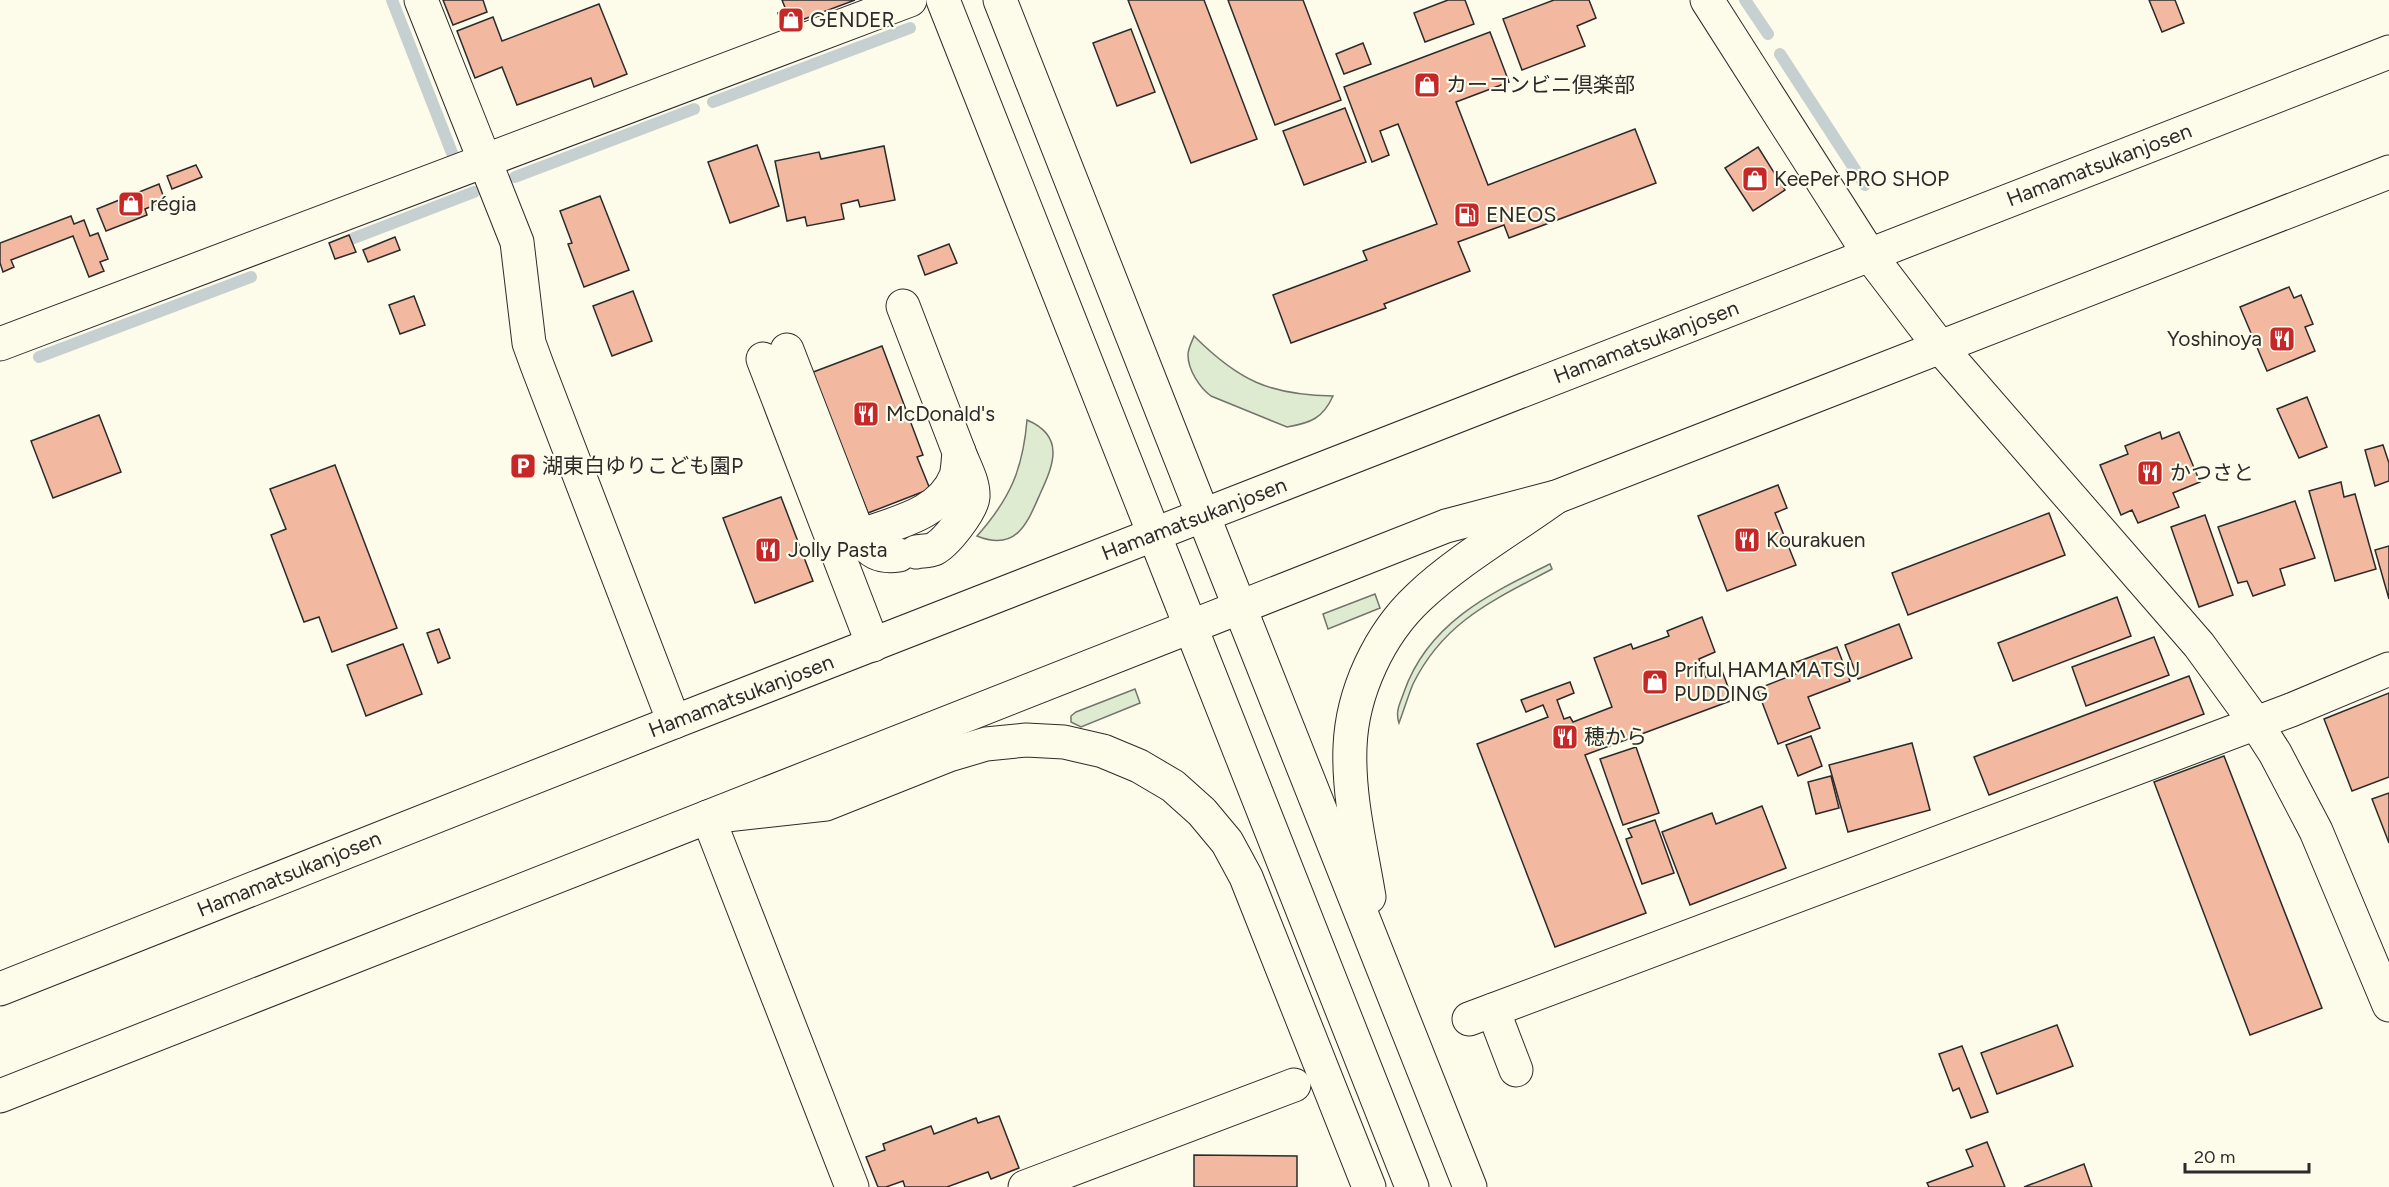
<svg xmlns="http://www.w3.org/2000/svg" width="2389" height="1187" font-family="Figtree,'Noto Sans JP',sans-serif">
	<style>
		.green { fill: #deebd1; stroke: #74746e; stroke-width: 1.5 }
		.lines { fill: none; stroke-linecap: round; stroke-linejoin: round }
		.stream { stroke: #c7d0d0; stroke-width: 12 }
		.building { fill: #f2b8a0; stroke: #2b2b2b; stroke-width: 1.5 }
		.minor-casing { stroke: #2b2b2b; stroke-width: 35 }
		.major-casing { stroke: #2b2b2b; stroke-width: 35 }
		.highway-casing { stroke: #2b2b2b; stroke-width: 35 }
		.minor { stroke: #fdfbea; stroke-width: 33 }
		.major { stroke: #fdfbea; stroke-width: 33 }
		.highway { stroke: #fdfbea; stroke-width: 33 }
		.labels { text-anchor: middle; stroke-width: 4.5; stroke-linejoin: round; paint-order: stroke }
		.poi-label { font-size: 21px; fill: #2b2b2b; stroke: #fdfbea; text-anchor: start }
		.street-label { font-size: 21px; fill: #2b2b2b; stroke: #fdfbea }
	</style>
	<rect width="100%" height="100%" fill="#fdfbea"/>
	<g class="green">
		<path d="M1194,336c45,45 76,59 139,60 -10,22 -22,27 -46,31l-76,-31c-11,-8 -23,-26 -23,-41 0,-7 4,-13 6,-19z"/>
		<path d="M1027,420c38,16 27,44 13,74 -13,30 -24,58 -63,42 33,-37 46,-67 50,-116z"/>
		<path d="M1550,564l2,5c-58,31 -108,52 -139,115 -5,12 -9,26 -14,39 -4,-12 1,-19 5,-31 24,-69 85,-98 146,-128z"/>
		<polygon points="1375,594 1380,608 1328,629 1323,614"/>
		<polygon points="1135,689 1140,703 1081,727 1071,722 1071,716 1076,712"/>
	</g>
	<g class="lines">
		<g class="stream">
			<polyline points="392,0 452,153"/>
			<polyline points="1745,0 1768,34"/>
			<polyline points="1780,54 1865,185"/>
			<polyline points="713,102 910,28"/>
			<polyline points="515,177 694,109"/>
			<polyline points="354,238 474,192"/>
			<polyline points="39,357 251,277"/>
		</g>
	</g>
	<g class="building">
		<polygon points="443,0 483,0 487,12 453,25"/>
		<polygon points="782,0 855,0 783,27 778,13 786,10"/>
		<polygon points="1128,0 1204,0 1257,139 1191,163"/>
		<polygon points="1228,0 1303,0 1341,100 1275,125"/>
		<polygon points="1448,0 1465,0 1474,24 1425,42 1414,13"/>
		<polygon points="1554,0 1589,0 1596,18 1577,26 1585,46 1522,70 1503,19"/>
		<polygon points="2149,0 2175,0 2184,23 2162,32"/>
		<polygon points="599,4 627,74 594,87 591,78 517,105 502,67 475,78 457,31 493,17 502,41"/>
		<polygon points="1131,29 1155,92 1117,106 1093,43"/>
		<polygon points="1490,32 1509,82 1456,102 1488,185 1635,129 1656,183 1509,238 1504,225 1458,242 1470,271 1384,304 1386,308 1291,343 1273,295 1367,260 1363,251 1437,224 1398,124 1380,131 1389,155 1372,162 1344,87"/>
		<polygon points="1363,43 1371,64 1344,74 1336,54"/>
		<polygon points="1345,108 1366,162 1304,185 1283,131"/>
		<polygon points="757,145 779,206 730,223 708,162"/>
		<polygon points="884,146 895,200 860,207 858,200 841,204 844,219 807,226 805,217 787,221 775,161 819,152 821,159"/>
		<polygon points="1758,147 1785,190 1753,211 1725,168"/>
		<polygon points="196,165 202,177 172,189 167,176"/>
		<polygon points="159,184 165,201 145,209 147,215 106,231 97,209"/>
		<polygon points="600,196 629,270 584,287 568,244 572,243 560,211"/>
		<polygon points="71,216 74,224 84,220 90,236 98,233 108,259 100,262 104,271 89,277 73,236 11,260 14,267 3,272 0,263 0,243"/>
		<polygon points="349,235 356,252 335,259 329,243"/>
		<polygon points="395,237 400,250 368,262 363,250"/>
		<polygon points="949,244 957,263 925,275 918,256"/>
		<polygon points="2289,287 2294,298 2301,295 2313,324 2305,327 2315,351 2267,371 2240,307"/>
		<polygon points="633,291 652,341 612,356 593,306"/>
		<polygon points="414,296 425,325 400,334 389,305"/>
		<polygon points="882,346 923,455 917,457 930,489 868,513 855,480 850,482 808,374"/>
		<polygon points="2307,397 2327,447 2299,458 2277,409"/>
		<polygon points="99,415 121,472 53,498 31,441"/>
		<polygon points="2160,432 2162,439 2179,432 2200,482 2173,493 2179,507 2138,523 2132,510 2121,515 2100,465 2128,454 2125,446"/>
		<polygon points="2383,445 2389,463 2389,481 2375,486 2365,450"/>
		<polygon points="335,465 397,628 332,652 319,617 304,622 271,535 286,529 270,489"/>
		<polygon points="2341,482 2344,497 2355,494 2376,569 2335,581 2309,491"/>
		<polygon points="1778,485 1787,508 1775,513 1796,565 1727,591 1698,516"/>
		<polygon points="781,497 813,581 755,603 723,518"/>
		<polygon points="2295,501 2315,558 2280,569 2285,585 2253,596 2247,581 2238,583 2218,527"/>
		<polygon points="2049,513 2065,555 1908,615 1892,573"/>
		<polygon points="2205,515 2233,595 2199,607 2171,527"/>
		<polygon points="2389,546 2389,599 2375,550"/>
		<polygon points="2117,597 2131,636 2013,681 1998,643"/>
		<polygon points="1702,617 1715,652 1699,659 1706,677 1722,671 1733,700 1585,755 1646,913 1555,947 1477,744 1548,717 1543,705 1526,712 1521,700 1570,682 1574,693 1557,700 1564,719 1570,717 1573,722 1612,707 1594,658 1631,644 1633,649 1669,636 1667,631"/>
		<polygon points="1899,624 1912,658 1858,679 1845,645"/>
		<polygon points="439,629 450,658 438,663 427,633"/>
		<polygon points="2154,637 2169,675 2086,706 2072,667"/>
		<polygon points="403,644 422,694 366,716 347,665"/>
		<polygon points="1837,647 1850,681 1808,697 1820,728 1778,744 1757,689 1798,673 1794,663"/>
		<polygon points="2189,676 2204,714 1989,795 1974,757"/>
		<polygon points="2389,693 2389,777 2352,791 2324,719"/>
		<polygon points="1811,736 1822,766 1798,776 1786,745"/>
		<polygon points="1912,743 1930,810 1848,832 1829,765"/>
		<polygon points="1636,747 1659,813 1623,825 1600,759"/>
		<polygon points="2224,756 2322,1008 2250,1035 2154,782"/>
		<polygon points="1831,776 1839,808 1816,814 1808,782"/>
		<polygon points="2389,793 2389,843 2372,799"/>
		<polygon points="1762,806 1786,868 1690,905 1662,832 1712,813 1716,824"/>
		<polygon points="1655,820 1674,873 1642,884 1626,839 1632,837 1628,829"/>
		<polygon points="2057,1025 2073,1066 1997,1094 1981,1053"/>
		<polygon points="1962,1046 1988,1112 1971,1118 1959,1088 1953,1091 1939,1054"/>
		<polygon points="999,1116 1019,1168 991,1179 988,1172 947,1187 905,1187 903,1181 886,1187 878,1187 866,1157 885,1150 883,1144 931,1126 934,1134 976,1118 978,1123"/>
		<polygon points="1987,1142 2005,1187 1929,1187 1927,1183 1973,1166 1966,1150"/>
		<polygon points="1194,1155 1297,1156 1297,1187 1194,1187"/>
		<polygon points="2084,1164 2092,1187 2024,1187"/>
	</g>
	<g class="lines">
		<defs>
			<g id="minor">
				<polyline points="421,0 517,242 529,343 537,365 674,722"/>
				<polyline points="943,0 1154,534"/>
				<polyline points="1000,0 1203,515"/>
				<polyline points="1707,0 1869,254 1940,347 2199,645 2255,722 2275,753 2316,831 2389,1005"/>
				<polyline points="0,344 910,0"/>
				<path d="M787,350l72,186c10,16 21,22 40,19"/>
				<polyline points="763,359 873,645"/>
				<path d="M859,536c35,-13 82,-21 97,-60 2,-7 2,-16 3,-24l-56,-146"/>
				<path d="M916,552c5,-1 13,-1 18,-3 12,-6 38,-39 39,-52 1,-15 -9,-31 -14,-45"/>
				<polyline points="708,817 852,1187"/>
				<polyline points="1493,1010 1516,1070"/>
				<polyline points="1469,1019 2291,710 2389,669"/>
				<polyline points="1025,1187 1294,1085"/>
			</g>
			<g id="major">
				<polyline points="0,989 674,722 2389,52"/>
				<polyline points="0,1096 1446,526 1556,497 2389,172"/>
			</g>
			<g id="highway">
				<polyline points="1203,515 1470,1187"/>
				<polyline points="1154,534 1412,1187"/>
				<polyline points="708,817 826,804 949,755 986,744 1026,740 1064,742 1103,751 1139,766 1173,786 1202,812 1227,842 1246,877 1369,1187"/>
				<path d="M1369,897c-8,-49 -21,-100 -19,-150 2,-54 29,-113 69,-150 38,-36 94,-69 137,-100"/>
			</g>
		</defs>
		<use href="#minor" class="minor-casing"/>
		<use href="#major" class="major-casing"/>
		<use href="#highway" class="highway-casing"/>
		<use href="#minor" class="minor"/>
		<use href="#major" class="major"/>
		<use href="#highway" class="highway"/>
	</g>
	<defs>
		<symbol id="shop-square" viewBox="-11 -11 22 22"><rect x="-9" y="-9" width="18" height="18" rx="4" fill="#c62828" stroke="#fdfbea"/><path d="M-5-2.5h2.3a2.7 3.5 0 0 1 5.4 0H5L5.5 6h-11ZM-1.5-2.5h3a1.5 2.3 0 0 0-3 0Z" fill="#fff"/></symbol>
		<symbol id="fuel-square" viewBox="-11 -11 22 22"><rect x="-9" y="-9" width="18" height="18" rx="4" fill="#c62828" stroke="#fdfbea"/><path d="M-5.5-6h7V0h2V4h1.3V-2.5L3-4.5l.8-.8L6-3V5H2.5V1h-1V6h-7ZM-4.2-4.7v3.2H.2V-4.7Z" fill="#fff"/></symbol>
		<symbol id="restaurant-square" viewBox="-11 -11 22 22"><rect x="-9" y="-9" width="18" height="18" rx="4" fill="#c62828" stroke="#fdfbea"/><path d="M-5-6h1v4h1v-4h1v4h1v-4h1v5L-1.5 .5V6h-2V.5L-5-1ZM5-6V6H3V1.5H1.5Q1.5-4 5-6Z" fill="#fff"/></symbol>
		<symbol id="parking-square" viewBox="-11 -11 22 22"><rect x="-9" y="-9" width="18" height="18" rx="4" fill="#c62828" stroke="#fdfbea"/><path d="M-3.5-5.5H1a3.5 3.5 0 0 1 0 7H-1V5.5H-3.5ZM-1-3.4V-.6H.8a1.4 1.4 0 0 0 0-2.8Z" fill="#fff"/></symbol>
	</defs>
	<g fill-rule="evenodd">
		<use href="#shop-square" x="776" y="5" width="30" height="30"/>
		<use href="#shop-square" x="1412" y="70" width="30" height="30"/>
		<use href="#shop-square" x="1740" y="164" width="30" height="30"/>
		<use href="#shop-square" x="116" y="189" width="30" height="30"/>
		<use href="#fuel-square" x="1452" y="200" width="30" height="30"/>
		<use href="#restaurant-square" x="2267" y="324" width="30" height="30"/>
		<use href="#restaurant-square" x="851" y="399" width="30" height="30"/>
		<use href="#parking-square" x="508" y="451" width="30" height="30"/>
		<use href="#restaurant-square" x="2135" y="458" width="30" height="30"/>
		<use href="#restaurant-square" x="1732" y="525" width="30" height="30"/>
		<use href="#restaurant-square" x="753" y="535" width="30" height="30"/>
		<use href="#shop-square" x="1640" y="667" width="30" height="30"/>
		<use href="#restaurant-square" x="1550" y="722" width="30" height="30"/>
	</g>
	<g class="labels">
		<g class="poi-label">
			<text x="810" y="27">GENDER</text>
			<text x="1446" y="92">カーコンビニ倶楽部</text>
			<text x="1774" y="186">KeePer PRO SHOP</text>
			<text x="150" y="211">régia</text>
			<text x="1486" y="222">ENEOS</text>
			<text x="2262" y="346" text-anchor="end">Yoshinoya</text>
			<text x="886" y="421">McDonald's</text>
			<text x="542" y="473">湖東白ゆりこども園P</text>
			<text x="2170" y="480">かつさと</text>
			<text x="1766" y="547">Kourakuen</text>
			<text x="788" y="557">Jolly Pasta</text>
			<text x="1674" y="677">Priful HAMAMATSU<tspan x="1674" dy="24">PUDDING</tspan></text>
			<text x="1584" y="744">穂から</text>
		</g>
		<g class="street-label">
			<text transform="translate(2099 165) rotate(-21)" y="7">Hamamatsukanjosen</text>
			<text transform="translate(1646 342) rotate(-21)" y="7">Hamamatsukanjosen</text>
			<text transform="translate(1194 519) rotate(-21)" y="7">Hamamatsukanjosen</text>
			<text transform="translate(741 696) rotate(-21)" y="7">Hamamatsukanjosen</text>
			<text transform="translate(289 874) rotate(-22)" y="7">Hamamatsukanjosen</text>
		</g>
	</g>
	<path d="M2185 1163v9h124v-9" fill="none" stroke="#2b2b2b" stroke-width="3"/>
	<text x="2194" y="1163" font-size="18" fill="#2b2b2b" stroke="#fdfbea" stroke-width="4.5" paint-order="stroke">20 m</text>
</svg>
